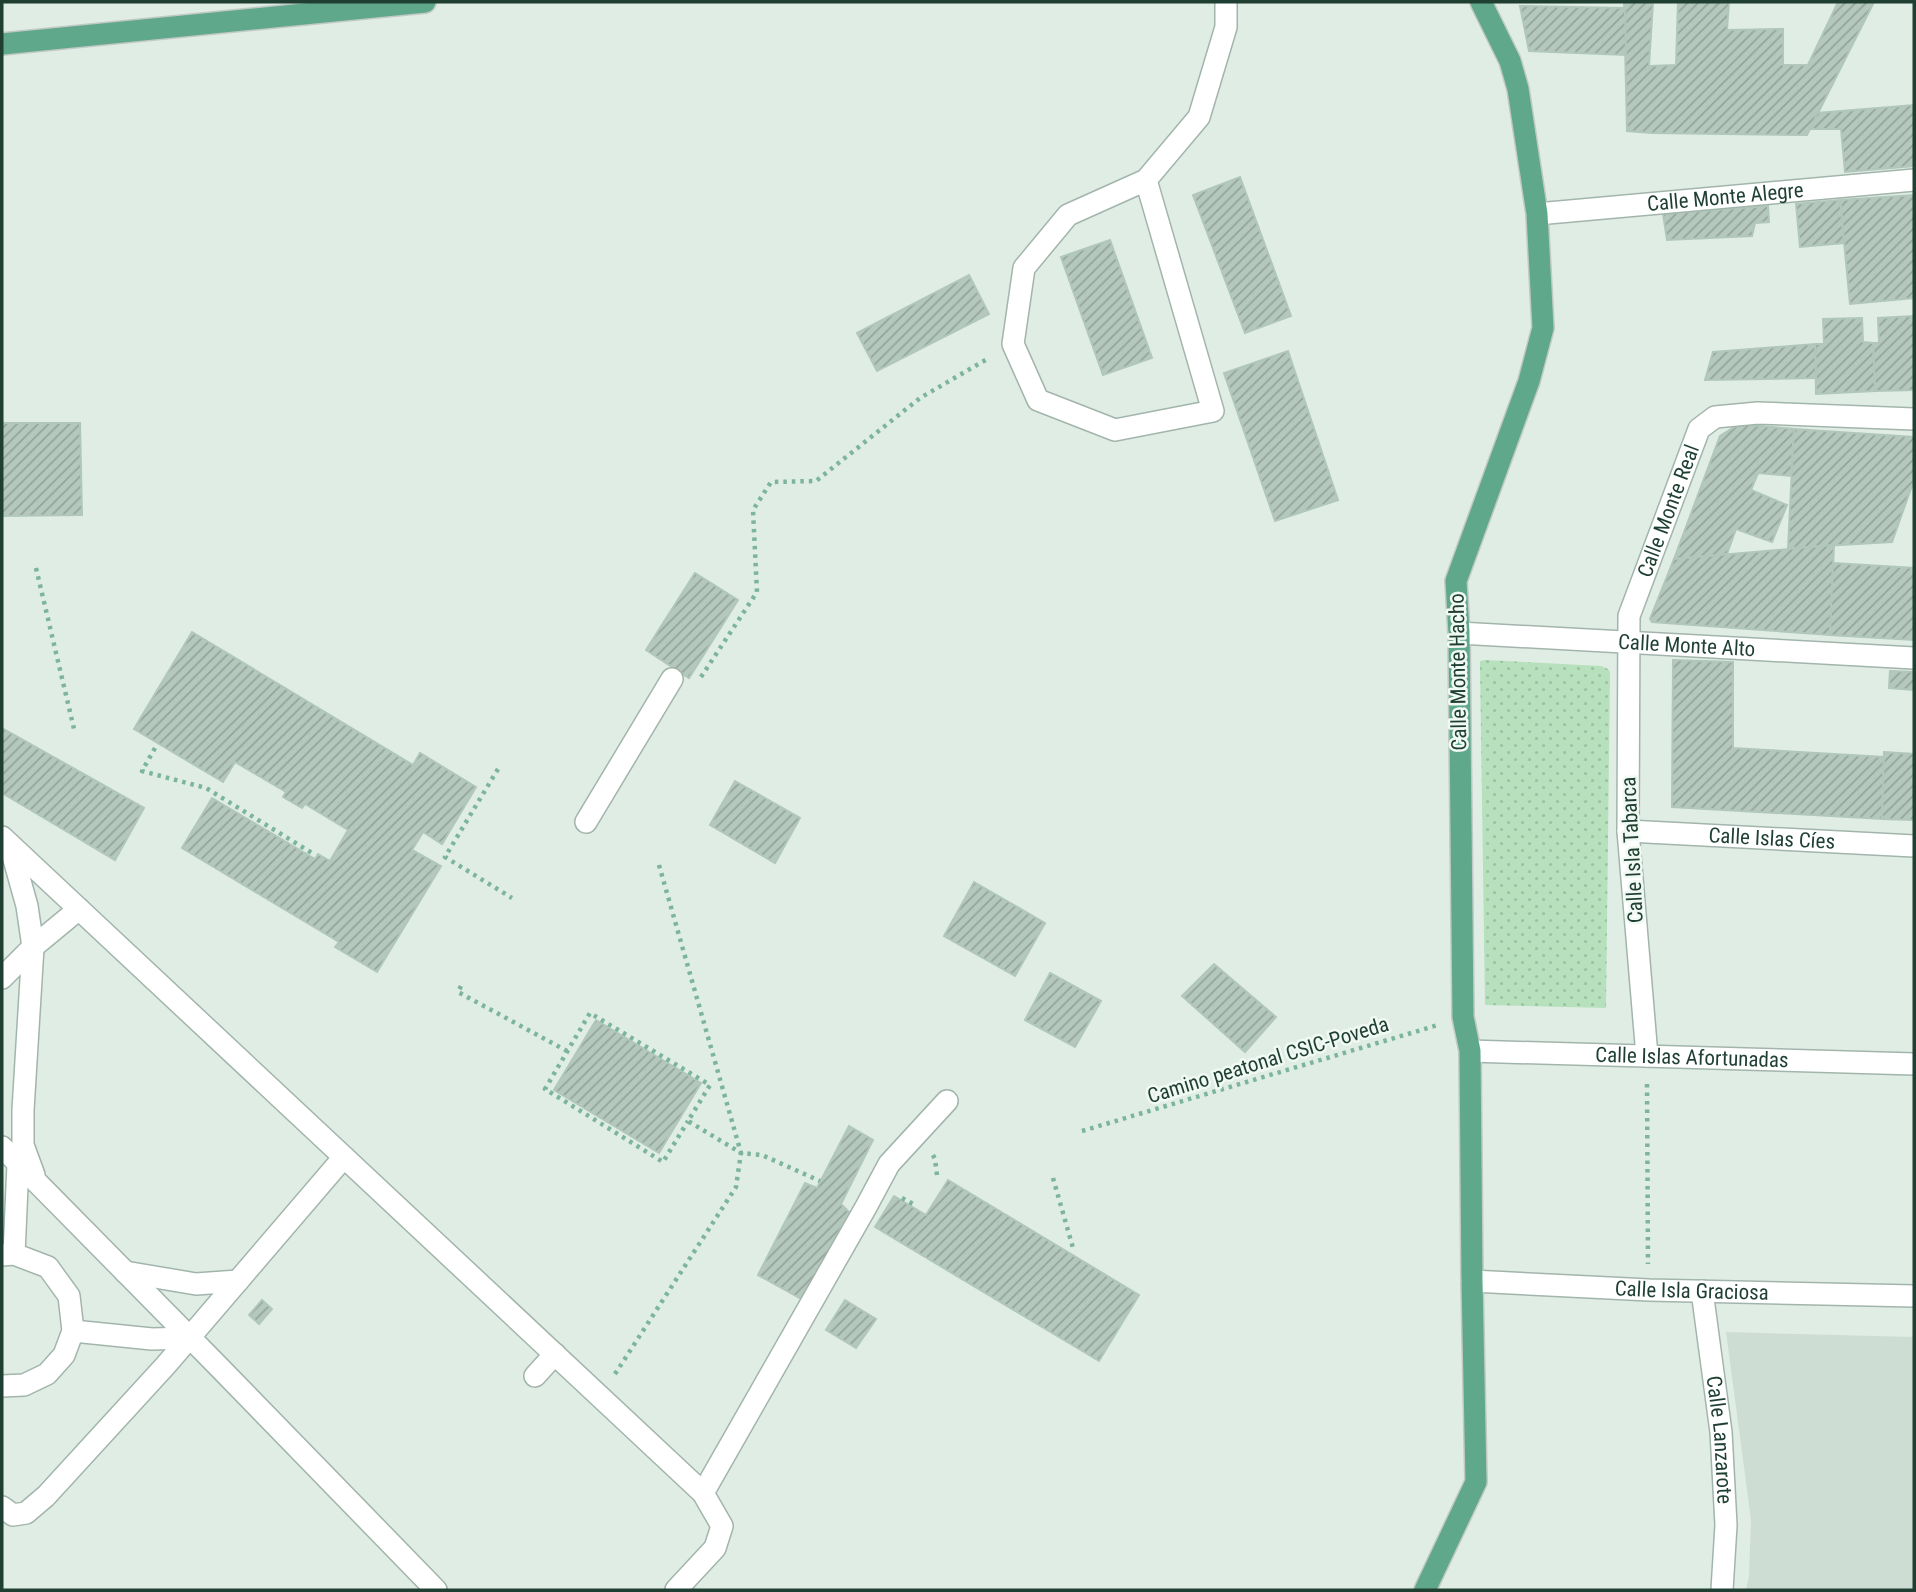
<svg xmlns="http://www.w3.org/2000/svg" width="1916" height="1592" font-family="'Roboto Condensed',sans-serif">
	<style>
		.built { fill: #ceddd4 }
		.grass { fill: url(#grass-dots) }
		.building { fill: url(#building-hatch); stroke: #b1c7bc; stroke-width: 2 }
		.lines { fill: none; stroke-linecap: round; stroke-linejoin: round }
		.minor-casing { stroke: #a2b5ac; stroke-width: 24 }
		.major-casing { stroke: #c0c9c6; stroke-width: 24 }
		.path { stroke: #7cb49c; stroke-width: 4.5; stroke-dasharray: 3.5 5; stroke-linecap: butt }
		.minor { stroke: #fff; stroke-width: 21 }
		.major { stroke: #5fa88c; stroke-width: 21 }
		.labels { text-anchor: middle; stroke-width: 5; stroke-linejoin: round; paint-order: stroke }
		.street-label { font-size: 21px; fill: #1e3f32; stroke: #f1f9f4 }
	</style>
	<defs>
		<pattern id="grass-dots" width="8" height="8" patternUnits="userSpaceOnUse" patternTransform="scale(1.75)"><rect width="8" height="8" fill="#b6e1bc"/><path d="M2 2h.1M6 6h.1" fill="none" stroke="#9cc2a2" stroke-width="1.8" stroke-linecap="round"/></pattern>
		<pattern id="building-hatch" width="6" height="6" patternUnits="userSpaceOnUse" patternTransform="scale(1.75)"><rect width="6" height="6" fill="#b5c8be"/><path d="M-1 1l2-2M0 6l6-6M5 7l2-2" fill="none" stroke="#93a49b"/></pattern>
	</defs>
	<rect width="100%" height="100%" fill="#e0ede5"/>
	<polygon class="built" points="1726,1332 1914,1337 1914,1590 1746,1590 1749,1576 1751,1520"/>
	<polygon class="grass" points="1485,660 1601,666 1608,669 1610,672 1606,1008 1485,1005 1480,664 1480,661"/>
	<g class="building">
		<polygon points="1624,2 1653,2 1649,66 1676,65 1678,2 1729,2 1727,30 1783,29 1783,65 1808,65 1838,2 1874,2 1807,135 1652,133 1627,131"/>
		<polygon points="1520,6 1625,8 1626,55 1529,51"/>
		<polygon points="1914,105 1914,166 1845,172 1841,129 1812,129 1817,113"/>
		<polygon points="1240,177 1291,316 1245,333 1193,195"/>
		<polygon points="1914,195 1914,298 1850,304 1840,200"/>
		<polygon points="1840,200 1844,243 1800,247 1796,204"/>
		<polygon points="1768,206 1769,222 1755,223 1752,236 1667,240 1663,214"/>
		<polygon points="1110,240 1152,358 1103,375 1061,257"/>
		<polygon points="969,275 989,314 877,371 857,333"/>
		<polygon points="1914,316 1914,390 1875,391 1873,343 1879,343 1878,318"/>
		<polygon points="1862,318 1863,342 1873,343 1875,391 1816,394 1815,344 1824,344 1823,319"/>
		<polygon points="1815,344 1816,378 1705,380 1713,352"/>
		<polygon points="1288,351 1338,500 1275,521 1224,373"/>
		<polygon points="2,423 80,423 82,515 2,516"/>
		<polygon points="1739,424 1794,429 1791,476 1758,473 1751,490 1787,505 1772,542 1736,529 1727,554 1674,559 1720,436"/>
		<polygon points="1794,429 1914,437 1914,480 1892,542 1788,548"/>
		<polygon points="1834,545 1830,635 1652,622 1650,619 1674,559"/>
		<polygon points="1833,563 1914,568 1914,640 1830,635"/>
		<polygon points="695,573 738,600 689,678 646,650"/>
		<polygon points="192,632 413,765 420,753 476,787 442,844 423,832 412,850 441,866 377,972 335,947 339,942 182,848 212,798 315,859 318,854 330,861 348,830 305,804 302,808 283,797 286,792 235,762 223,782 134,729"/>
		<polygon points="1673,660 1733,662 1733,748 1884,757 1882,819 1672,807"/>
		<polygon points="1890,671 1914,672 1914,690 1889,688"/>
		<polygon points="2,728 144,808 115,860 2,793"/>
		<polygon points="1884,752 1914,754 1914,820 1882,819"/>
		<polygon points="735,781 800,818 775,863 710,825"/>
		<polygon points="974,882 1045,923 1015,976 944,936"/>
		<polygon points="1214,964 1276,1017 1245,1052 1182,996"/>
		<polygon points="1050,973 1101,1001 1075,1047 1025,1020"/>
		<polygon points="596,1020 701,1083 659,1153 554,1090"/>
		<polygon points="849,1126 873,1140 841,1204 849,1212 803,1300 758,1275 805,1183 817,1188"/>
		<polygon points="948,1180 1139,1295 1099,1361 875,1227 894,1196 926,1215"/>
		<polygon points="262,1300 272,1309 259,1324 249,1315"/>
		<polygon points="845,1300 876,1319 856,1348 826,1330"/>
	</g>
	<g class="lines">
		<defs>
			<g id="minor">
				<polyline points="1146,180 1213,411 1115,430 1038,400 1013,344 1024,268 1068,215 1146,180 1199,117 1226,27 1226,2"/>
				<path id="s1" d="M1537,214l377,-34"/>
				<path id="s2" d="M1459,633l455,25"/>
				<polyline points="586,822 672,679"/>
				<path id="s3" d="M1628,831l286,15"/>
				<polyline points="2,837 703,1493 722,1526 715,1548 676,1590"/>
				<polyline points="10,845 27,906 33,947 23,1110 23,1145 34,1175"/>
				<polyline points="2,978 33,947 79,909"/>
				<path id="s4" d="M1470,1051l444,13"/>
				<path id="s5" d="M1647,1056l-19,-225 1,-215 70,-187 16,-12 43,-4 156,6"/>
				<polyline points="2,1147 220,1368 436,1590"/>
				<polyline points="14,1254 18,1164"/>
				<polyline points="2,1255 14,1254 48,1267 69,1296 73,1331 64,1355 47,1374 24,1385 2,1386"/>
				<polyline points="125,1272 196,1284 238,1281"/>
				<path id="s6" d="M1472,1281l177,9 265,6"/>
				<path id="s7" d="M1702,1291l19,141 5,93 -4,65"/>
				<polyline points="73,1331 152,1339 190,1338"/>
				<polyline points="535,1376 555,1354"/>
				<polyline points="703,1493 866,1207 889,1164 947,1101"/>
				<polyline points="2,1507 13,1515 26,1513 46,1496 166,1365 344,1157"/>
			</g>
			<g id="major">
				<polyline points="2,44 425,2"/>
				<polyline points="1425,1590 1476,1482 1472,1281 1470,1051 1463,1017 1459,633 1456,581 1529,381 1543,328 1537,214 1518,89 1510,61 1481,2"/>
			</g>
		</defs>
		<use href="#minor" class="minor-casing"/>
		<use href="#major" class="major-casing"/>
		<g class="path">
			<polyline points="36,568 74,729"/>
			<polyline points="701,677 757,592 753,510 771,482 816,481 920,398 989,358"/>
			<polyline points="155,748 142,771 206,788 312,853"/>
			<polyline points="498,769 445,857 512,898"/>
			<polyline points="659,865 741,1153 688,1121 710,1085 590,1013 545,1089 663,1162 688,1121"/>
			<polyline points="461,986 458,992 567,1051"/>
			<polyline points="1647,1084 1648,1264"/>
			<polyline points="1082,1131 1438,1025"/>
			<polyline points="933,1155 935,1159 937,1175"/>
			<polyline points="1053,1178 1073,1248"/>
			<polyline points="902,1198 913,1204"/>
			<polyline points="615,1374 736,1187 741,1153 762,1155 820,1181"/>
		</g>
		<use href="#minor" class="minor"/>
		<use href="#major" class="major"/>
	</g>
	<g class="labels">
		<g class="street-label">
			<text dy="7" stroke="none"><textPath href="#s1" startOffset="189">Calle Monte Alegre</textPath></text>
			<text dy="7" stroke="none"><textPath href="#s5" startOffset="553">Calle Monte Real</textPath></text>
			<text dy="7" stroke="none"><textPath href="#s2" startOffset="228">Calle Monte Alto</textPath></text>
			<text transform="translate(1458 672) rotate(-91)" y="7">Calle Monte Hacho</text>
			<text dy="7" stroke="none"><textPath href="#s3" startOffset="144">Calle Islas Cíes</textPath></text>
			<text transform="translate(1632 850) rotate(-93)" y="7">Calle Isla Tabarca</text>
			<text dy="7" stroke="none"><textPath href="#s4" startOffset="222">Calle Islas Afortunadas</textPath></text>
			<text transform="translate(1268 1060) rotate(-17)" y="7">Camino peatonal CSIC-Poveda</text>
			<text dy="7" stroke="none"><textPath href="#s6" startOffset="220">Calle Isla Graciosa</textPath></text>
			<text dy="7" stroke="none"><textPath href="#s7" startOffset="150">Calle Lanzarote</textPath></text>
		</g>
	</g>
	<rect width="1916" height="1592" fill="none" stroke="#1e3f32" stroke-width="7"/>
</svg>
